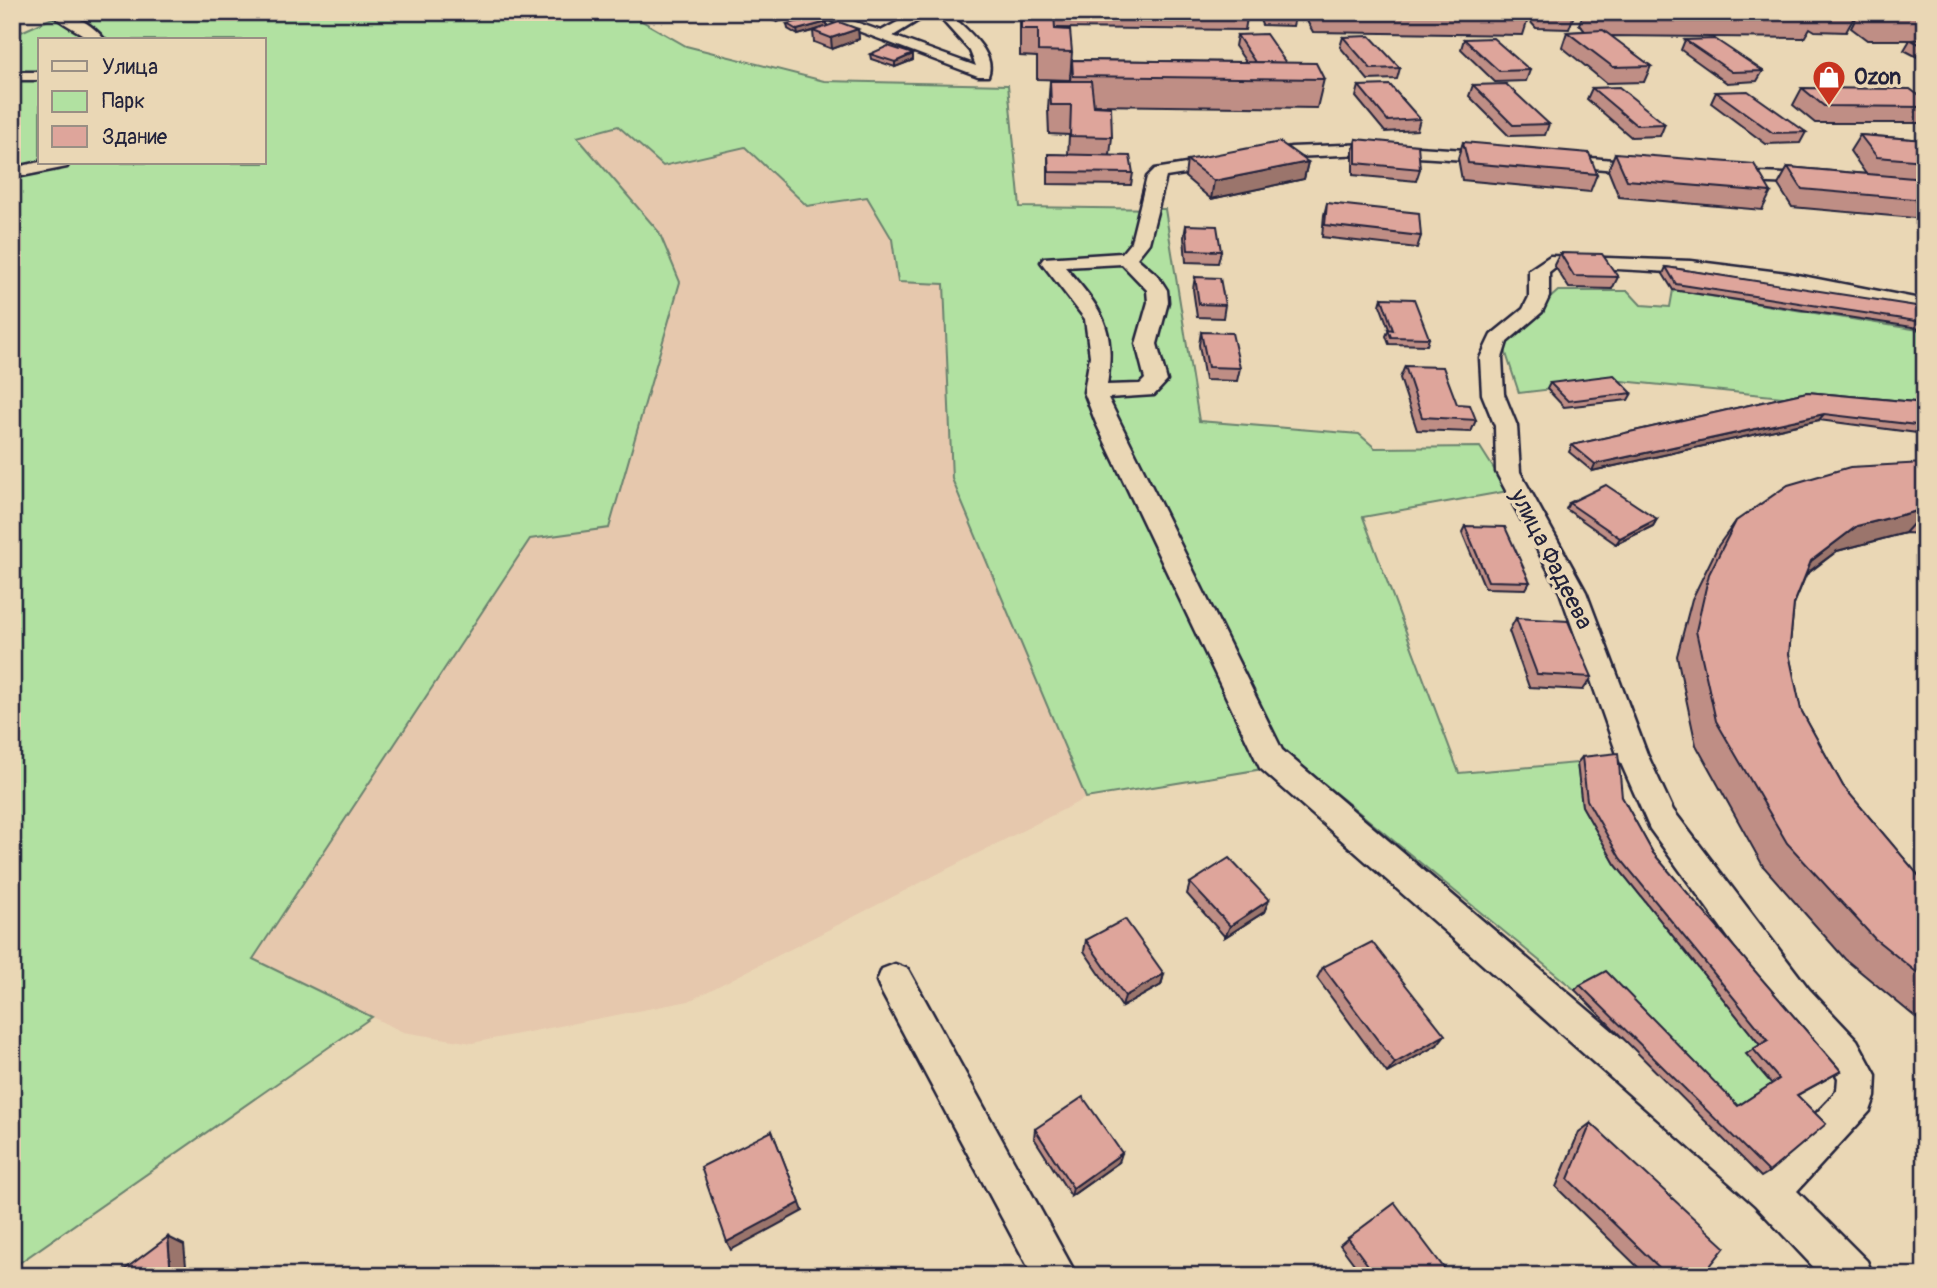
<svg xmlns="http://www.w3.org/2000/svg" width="1937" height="1288" font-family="Pangolin,sans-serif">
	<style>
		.built { fill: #e6c8ad }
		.green { fill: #b1e1a1; stroke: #6a826e; stroke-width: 2; fill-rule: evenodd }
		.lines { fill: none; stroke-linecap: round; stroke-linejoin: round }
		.street-casing { stroke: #22223b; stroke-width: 5 }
		.street { fill: #ead7b5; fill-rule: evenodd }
		.wall { fill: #bf8e85; stroke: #22223b; stroke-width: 2 }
		.shaded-wall { fill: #9b746c; stroke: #22223b; stroke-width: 2 }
		.building { fill: #dea59b; stroke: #22223b; stroke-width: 2 }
		.labels { text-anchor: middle; stroke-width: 7; stroke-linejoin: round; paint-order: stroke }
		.far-poi-label { font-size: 21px; font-weight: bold; fill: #22223b; stroke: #ead7b5; text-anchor: start }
		.street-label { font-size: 24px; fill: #22223b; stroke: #ead7b5 }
	</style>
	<rect width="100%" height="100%" fill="#ead7b5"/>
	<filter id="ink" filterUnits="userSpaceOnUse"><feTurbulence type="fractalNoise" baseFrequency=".0143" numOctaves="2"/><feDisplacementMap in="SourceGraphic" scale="14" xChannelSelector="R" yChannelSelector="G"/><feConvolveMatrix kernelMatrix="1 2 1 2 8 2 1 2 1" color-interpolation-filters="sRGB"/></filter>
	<g filter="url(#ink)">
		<polygon class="built" points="618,126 663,166 745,147 807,206 867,197 892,239 898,282 944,284 952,479 1086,798 689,1001 472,1043 403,1032 253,960 530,539 659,232 576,137"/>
		<g class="green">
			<path d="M66,12h560l60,34 138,35 184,4 12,122 145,2 34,212 160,13 16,14 105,-1 28,44 -145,26 96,256 118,-10 5,43 33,58 146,182 11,38 -41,26 -130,-134 -26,14 -276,-227 -213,35 -134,-319 -8,-195 -46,-2 -6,-43 -25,-42 -60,9 -62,-59 -82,19 -45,-40 -41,11 82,95 21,50 -71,246 -79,11 -277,420 119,58 -360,251v-1232zM40,40h224v123h-224z"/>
			<polygon points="1673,290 1925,331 1925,411 1621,381 1519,393 1502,341 1558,291 1628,291 1641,305 1670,307"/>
		</g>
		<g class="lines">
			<defs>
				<g id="street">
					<path d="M50,12c22,0 41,11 55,28h-15c-13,-11 -31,-17 -40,-28z"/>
					<path d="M808,12h19l54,19 35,-19h16l-39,24 83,30 -6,-15 -35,-39h13c15,15 50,41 40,64h-10z"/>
					<rect x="12" y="72" width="28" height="8"/>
					<path d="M1369,144l129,8 8,5 -8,5 -129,-8 -78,3 -125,20 -17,66 -12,15 21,18 9,14 1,12 -11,42 10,37 -13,14 -46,3 174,352 486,413 60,-62 9,-11 1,-12 -7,-12 -48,-53 -133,-184 -33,-75 -57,-162 -64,-120 -1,-46 -13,-32 -2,-36 11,-23 32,-26 6,-12v-27l21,-14 141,5 96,12 138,27v12c-123,-28 -245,-45 -371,-44l-5,4v25l-7,15 -35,30 -5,16 2,36 13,32 3,46 66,120 61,162 26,56 136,179 48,51 19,35 -1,22 -5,14 -73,80 70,70 6,15h-51l-67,-71 -495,-437 -164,-345 -12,-31 6,-36 -5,-37 -44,-57 3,-4 78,-5 9,-11 16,-65 8,-8 136,-22zM1122,264l25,26 1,12 -12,42 9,35 -5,5 -33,1c9,-59 -5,-75 -42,-118z"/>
					<polygon points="1556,155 1648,163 1656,168 1648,173 1550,164 1550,156"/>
					<polygon points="40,162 69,163 67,167 12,178 12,168"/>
					<polygon points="1726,172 1819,175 1828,180 1819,185 1720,181 1717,177"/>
					<polygon points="895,964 908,969 1077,1276 1033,1276 882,993 877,981 882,969"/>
				</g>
			</defs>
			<use href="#street" class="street-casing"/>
			<use href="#street" class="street"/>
		</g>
		<g class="wall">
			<polygon points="760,12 797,12 798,15 777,22 761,16"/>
			<polygon points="1020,12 1248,12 1245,30 1055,28 1072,52 1070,80 1037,79 1037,57 1020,56"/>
			<polygon points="1257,12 1296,12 1293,26 1262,25"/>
			<polygon points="1309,12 1575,12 1569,29 1536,28 1528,19 1523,35 1313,32 1307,21"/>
			<polygon points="1584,12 1857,12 1846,32 1815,31 1810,28 1804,38 1610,36 1651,66 1644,82 1606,83 1562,47 1567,32 1585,31 1579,24"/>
			<polygon points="1859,12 1925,12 1925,61 1904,50 1910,40 1867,40 1851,28"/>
			<polygon points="827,22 827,26 858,29 859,39 832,49 814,42 813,31 819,29 798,35 788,29 787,24"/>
			<polygon points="1237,35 1286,63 1324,79 1317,108 1094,105 1112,137 1110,155 1133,173 1131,185 1048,184 1048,154 1068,155 1069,135 1049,134 1048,109 1050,81 1070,81 1072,60 1246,62 1235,46"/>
			<polygon points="1343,37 1400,68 1397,79 1368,80 1340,47"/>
			<polygon points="1464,39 1530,70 1526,81 1495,82 1461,49"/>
			<polygon points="1685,40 1763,71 1757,81 1727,83 1681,50"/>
			<polygon points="870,54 913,54 913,60 895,67 871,59"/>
			<polygon points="1473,85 1549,124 1545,135 1509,136 1469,96"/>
			<polygon points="1359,86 1420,119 1417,130 1385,132 1356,97"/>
			<polygon points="1592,88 1665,124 1660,136 1631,137 1587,99"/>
			<polygon points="1802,88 1925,100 1925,123 1815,123 1793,105"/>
			<polygon points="1716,92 1806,132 1800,143 1766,144 1711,103"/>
			<polygon points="1860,135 1925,140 1925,179 1924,179 1925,181 1925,219 1792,207 1778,185 1788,167 1866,174 1850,151"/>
			<polygon points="1356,139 1420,169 1416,181 1353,175 1353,150"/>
			<polygon points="1463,142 1597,174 1590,192 1462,180 1458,158"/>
			<polygon points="1615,153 1771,192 1762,210 1619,197 1608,170"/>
			<polygon points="1187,160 1308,162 1304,179 1211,199 1185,177"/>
			<polygon points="1327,203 1421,236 1417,248 1322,237 1324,215"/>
			<polygon points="1186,225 1221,251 1218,263 1186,262 1184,237"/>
			<polygon points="1560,253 1618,277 1612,289 1569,288 1554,265"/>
			<polygon points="1666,267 1925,309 1925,331 1912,327 1673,290 1663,274"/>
			<polygon points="1195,277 1225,305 1223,318 1197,317 1193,289"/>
			<polygon points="1382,298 1429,338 1427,345 1389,344 1386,336 1389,329 1380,305"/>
			<polygon points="1201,332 1240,368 1237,381 1205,380 1199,345"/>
			<polygon points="1405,366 1457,404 1476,420 1471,432 1417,430 1400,378"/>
			<polygon points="1550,383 1632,393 1628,400 1564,407 1547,389"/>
			<polygon points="1807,392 1925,403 1925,434 1819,420 1592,471 1569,452 1572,445"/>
			<polygon points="1925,463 1925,534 1905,533 1837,551 1806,575 1794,604 1789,654 1801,710 1843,786 1925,883 1925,1025 1845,959 1763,866 1696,745 1677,656 1692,599 1718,546 1736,521"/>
			<polygon points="1569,503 1657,519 1653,526 1616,544 1566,509"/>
			<polygon points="1465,526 1530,582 1526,589 1485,588 1462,532"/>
			<polygon points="1516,618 1592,677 1583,690 1529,687 1509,631"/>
			<polygon points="1582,757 1622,797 1653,853 1841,1071 1798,1095 1769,1172 1761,1177 1575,990 1580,985 1738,1106 1772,1084 1746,1054 1760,1045 1615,864 1582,806 1577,763"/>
			<polygon points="1190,883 1269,900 1264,912 1225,937 1187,894"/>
			<polygon points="1086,940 1164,974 1161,985 1122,1007 1084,951"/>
			<polygon points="1323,967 1437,1045 1387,1073 1317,978"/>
			<polygon points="1591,1123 1702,1276 1647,1276 1556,1187 1579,1132"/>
			<polygon points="1035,1129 1119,1162 1071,1196 1034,1138"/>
			<polygon points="1348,1238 1450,1276 1363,1276 1340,1245"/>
		</g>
		<g class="shaded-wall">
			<polygon points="790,12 797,12 798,15 777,22 776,17"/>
			<polygon points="827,22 827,27 798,35 797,30"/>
			<polygon points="858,29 859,39 832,49 831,38"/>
			<polygon points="913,54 913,60 895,67 895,62"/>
			<polygon points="1308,162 1304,179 1211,199 1214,181"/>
			<polygon points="1824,414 1819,420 1592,471 1595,464"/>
			<polygon points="1925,509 1925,511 1905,533 1837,551 1791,585 1811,561 1857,526"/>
			<polygon points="1657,519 1653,526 1616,544 1620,538"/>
			<polygon points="1269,900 1264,912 1225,937 1230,926"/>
			<polygon points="1164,974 1161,985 1122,1007 1125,996"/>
			<polygon points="1445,1035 1437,1045 1387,1073 1395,1063"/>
			<polygon points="772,1131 803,1211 731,1250 727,1242"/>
			<polygon points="1122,1153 1119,1162 1071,1196 1073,1188"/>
			<polygon points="168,1237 184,1245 187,1276 171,1276"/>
		</g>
		<g class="building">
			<polygon points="764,12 790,12 776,17"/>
			<polygon points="1021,12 1054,12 1055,29 1070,30 1072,52 1038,51 1038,29 1021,29"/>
			<polygon points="1882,12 1925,12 1925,13 1883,13"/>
			<polygon points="817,17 827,22 797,30 787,24"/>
			<polygon points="839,22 858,29 831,38 813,31"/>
			<polygon points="1603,30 1651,66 1613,67 1567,32"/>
			<polygon points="1266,34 1286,63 1255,62 1237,35"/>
			<polygon points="1370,36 1400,68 1371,69 1343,37"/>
			<polygon points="1493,38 1530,70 1499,71 1464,39"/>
			<polygon points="1715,39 1763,71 1732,72 1685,40"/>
			<polygon points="1925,39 1925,47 1911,40"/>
			<polygon points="888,46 913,54 895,62 870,54"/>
			<polygon points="1072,60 1316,63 1324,79 1073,76"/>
			<polygon points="1050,81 1091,81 1094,106 1111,107 1112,137 1070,136 1071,105 1051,105"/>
			<polygon points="1506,84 1549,124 1513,125 1473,85"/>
			<polygon points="1390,85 1420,119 1388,121 1359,86"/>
			<polygon points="1619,87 1665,124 1636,125 1592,88"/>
			<polygon points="1802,88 1910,89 1925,100 1925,107 1824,106"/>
			<polygon points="1748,91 1806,132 1773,133 1716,92"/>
			<polygon points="1860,135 1925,140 1925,161 1877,157"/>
			<polygon points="1356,139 1418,145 1420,169 1356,163"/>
			<polygon points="1280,142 1308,162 1214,181 1187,160"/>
			<polygon points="1463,142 1589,153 1597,174 1468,163"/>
			<polygon points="1615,153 1754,164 1771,192 1627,180"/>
			<polygon points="1048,154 1130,156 1133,173 1049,172"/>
			<polygon points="1788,167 1924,179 1925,181 1925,200 1802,189"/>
			<polygon points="1327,203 1419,213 1421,236 1325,225"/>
			<polygon points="1186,225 1217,226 1221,251 1188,250"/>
			<polygon points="1560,253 1602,254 1618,277 1574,276"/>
			<polygon points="1666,267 1916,306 1925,309 1925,323 1916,321 1676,284"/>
			<polygon points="1195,277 1220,278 1225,305 1199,304"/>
			<polygon points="1382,298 1414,299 1429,338 1391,337 1388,329 1393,330"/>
			<polygon points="1201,332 1232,333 1240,368 1208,367"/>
			<polygon points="1405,366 1443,367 1457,404 1470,405 1476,420 1422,417"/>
			<polygon points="1614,375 1632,393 1568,401 1550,383"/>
			<polygon points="1807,392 1925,403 1925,426 1824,414 1595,464 1572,445"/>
			<polygon points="1924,463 1925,509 1857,526 1811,561 1794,604 1789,654 1801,710 1843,786 1925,883 1925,979 1874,938 1787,843 1716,721 1696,631 1709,574 1736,521 1788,485 1850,467"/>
			<polygon points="1606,485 1657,519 1620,538 1569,503"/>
			<polygon points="1465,526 1505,527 1530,582 1488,581"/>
			<polygon points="1516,618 1568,621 1592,677 1537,674"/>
			<polygon points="1618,753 1622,797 1653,853 1841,1071 1797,1095 1826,1124 1769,1172 1580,985 1606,971 1738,1106 1779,1079 1753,1049 1768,1040 1620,858 1587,800 1582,757"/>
			<polygon points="1229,858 1269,900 1230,926 1190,883"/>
			<polygon points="1125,919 1164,974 1125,996 1086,940"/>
			<polygon points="1372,942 1445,1035 1395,1063 1323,967"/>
			<polygon points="1083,1097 1122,1153 1073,1188 1035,1129"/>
			<polygon points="1591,1123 1725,1247 1702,1276 1668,1276 1568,1179"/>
			<polygon points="772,1131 800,1203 727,1242 701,1167"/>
			<polygon points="1395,1203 1450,1276 1376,1276 1348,1238"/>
			<polygon points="168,1237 171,1276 116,1276"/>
		</g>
	</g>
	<defs>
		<symbol id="shop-pin" viewBox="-11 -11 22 30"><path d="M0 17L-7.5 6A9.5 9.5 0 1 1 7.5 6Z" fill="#c8321e" stroke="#ead7b5"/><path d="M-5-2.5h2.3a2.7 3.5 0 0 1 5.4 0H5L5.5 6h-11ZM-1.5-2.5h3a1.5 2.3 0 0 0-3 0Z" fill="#fff"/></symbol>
	</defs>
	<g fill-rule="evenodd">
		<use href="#shop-pin" x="1810" y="58" width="38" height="52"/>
	</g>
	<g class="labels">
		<g class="far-poi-label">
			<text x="1854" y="84">Ozon</text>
		</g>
		<g class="street-label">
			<text transform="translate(1552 559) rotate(63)" y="8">улица Фадеева</text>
		</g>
	</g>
	<rect width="1937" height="1288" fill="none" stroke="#ead7b5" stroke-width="42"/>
	<rect x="21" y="21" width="1895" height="1246" fill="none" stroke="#22223b" stroke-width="2.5" filter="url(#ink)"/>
	<rect x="38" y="38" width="228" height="126" fill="#ead7b5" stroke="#9a8f84" stroke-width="2"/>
	<rect x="52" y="61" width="35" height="10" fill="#ead7b5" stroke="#9a8f84" stroke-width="2"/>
	<text x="102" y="74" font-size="21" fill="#22223b">Улица</text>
	<rect x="52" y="91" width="35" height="21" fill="#b1e1a1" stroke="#9a8f84" stroke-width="2"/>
	<text x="102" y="108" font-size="21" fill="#22223b">Парк</text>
	<rect x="52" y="126" width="35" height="21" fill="#dea59b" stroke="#9a8f84" stroke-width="2"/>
	<text x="102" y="144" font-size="21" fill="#22223b">Здание</text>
</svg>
